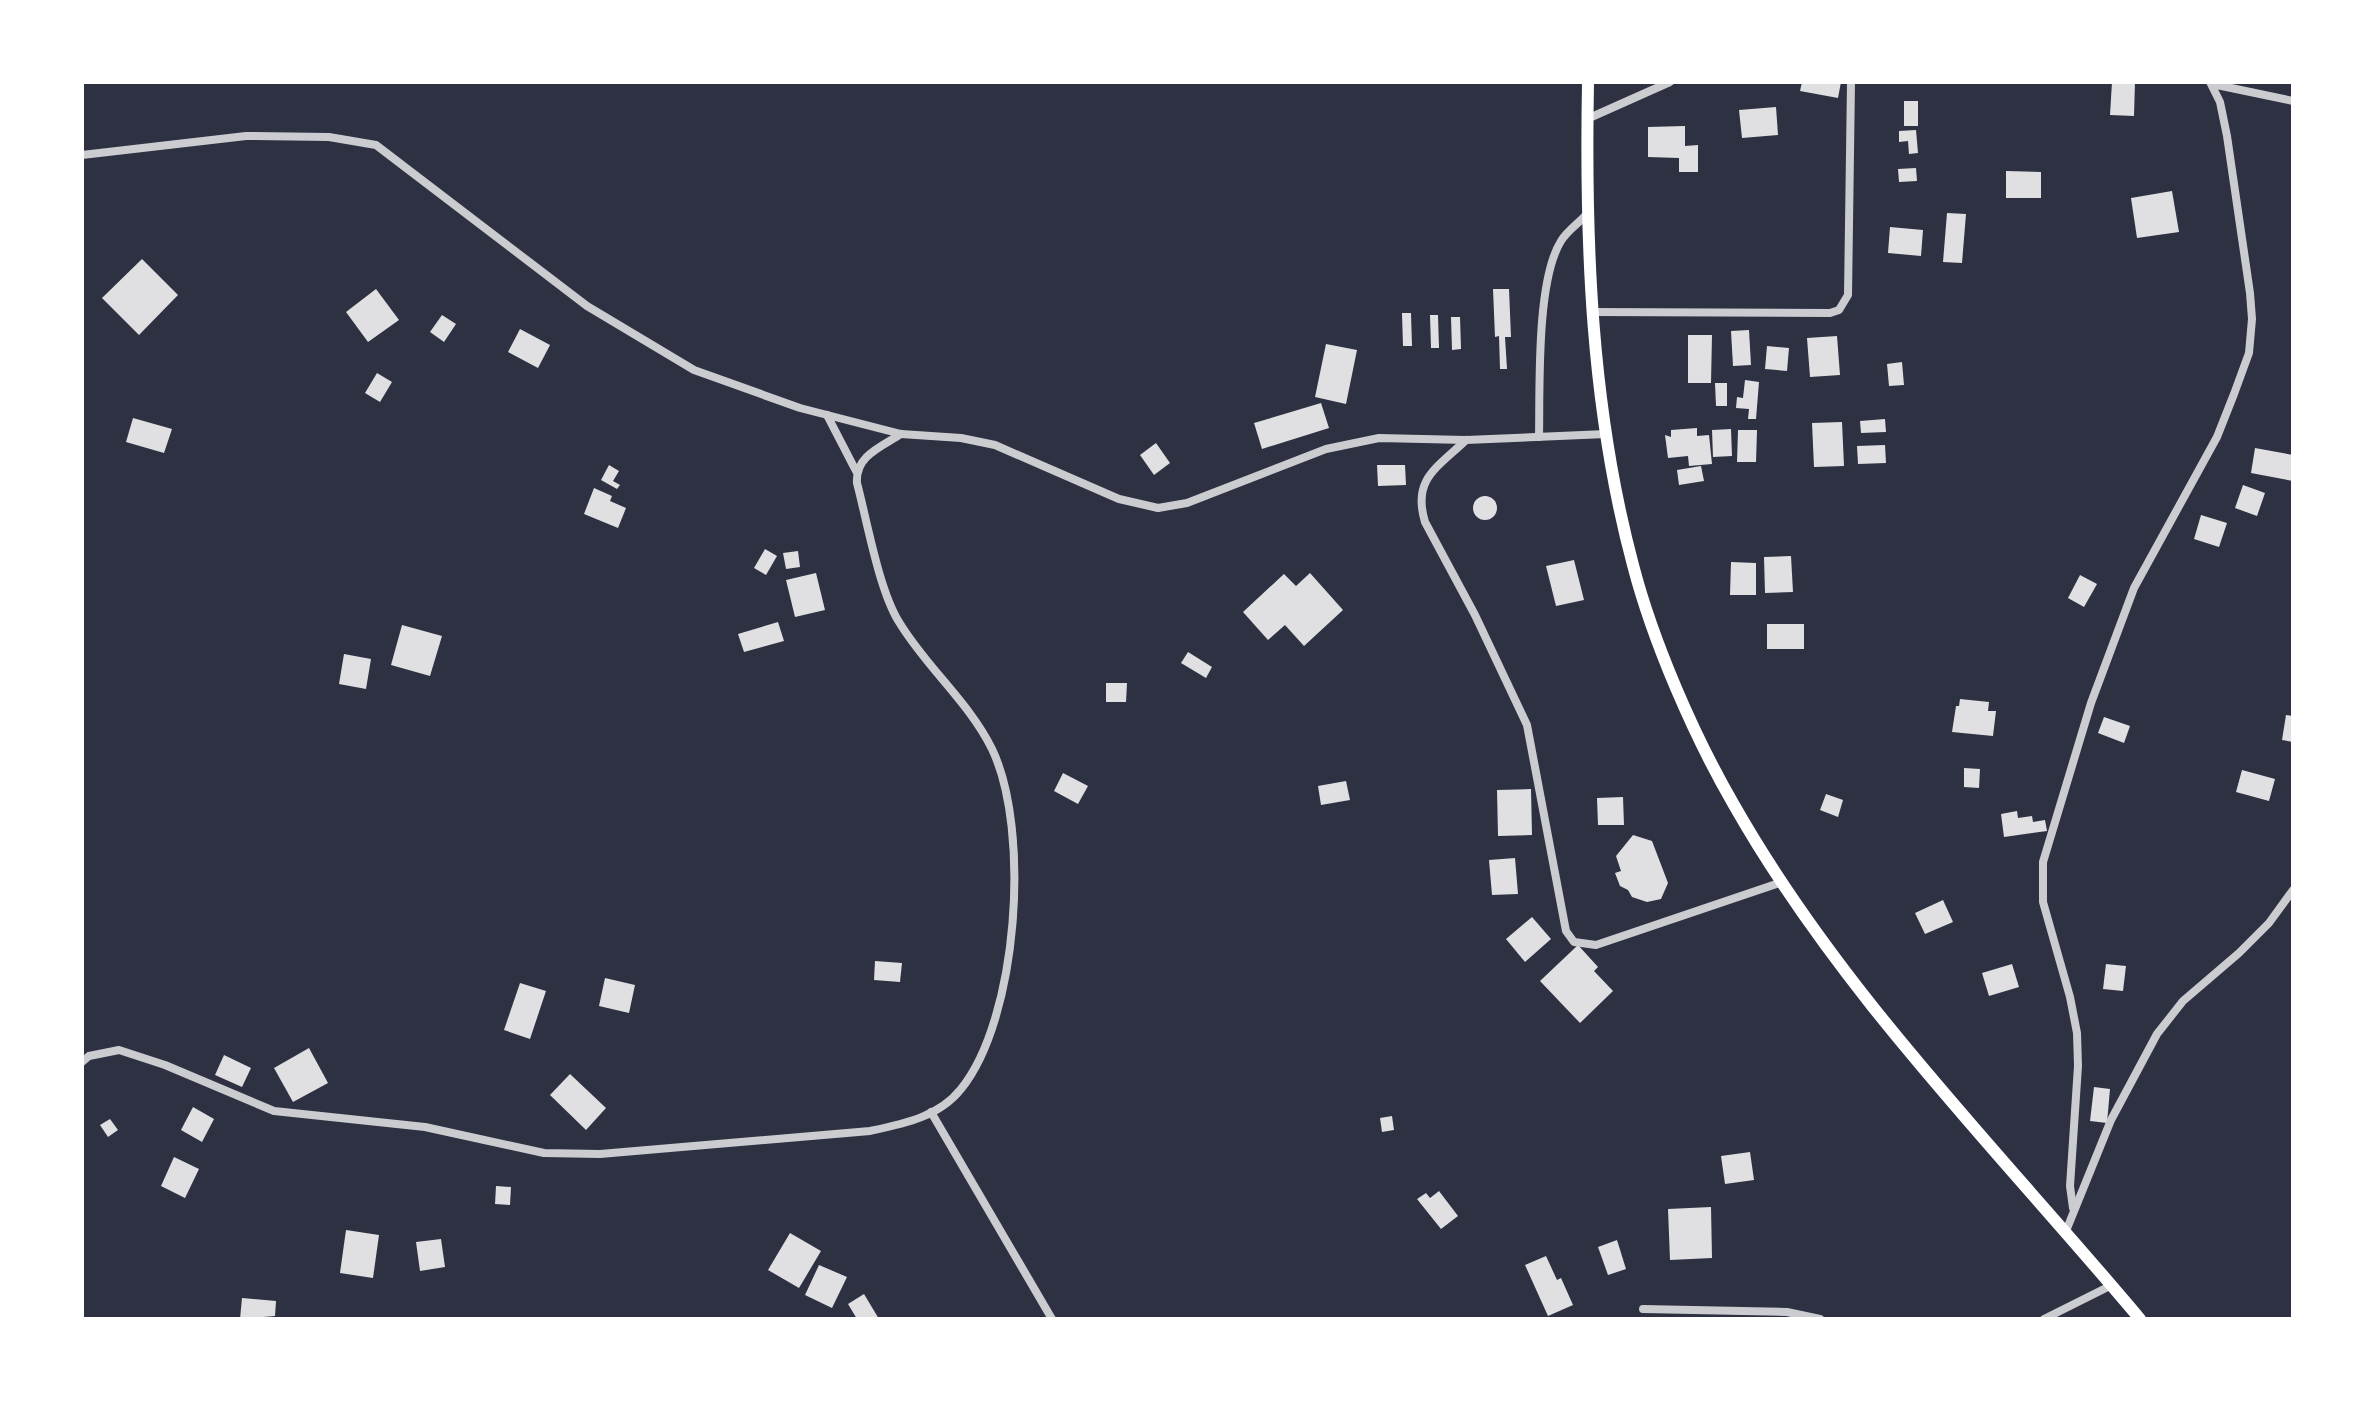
<svg xmlns="http://www.w3.org/2000/svg" width="2375" height="1401" font-family="'Nunito Sans',sans-serif">
	<style>
		.building { fill: #e0e0e3 }
		.lines { fill: none; stroke-linecap: round; stroke-linejoin: round }
		.minor { stroke: #caccd0; stroke-width: 8 }
		.primary { stroke: #fff; stroke-width: 12 }
	</style>
	<rect width="100%" height="100%" fill="#2d3142"/>
	<g class="building">
		<polygon points="1802,82 1841,82 1838,98 1800,91"/>
		<polygon points="2112,82 2135,82 2134,116 2110,115"/>
		<rect x="1904" y="101" width="14" height="25"/>
		<polygon points="1776,107 1778,135 1742,138 1739,110"/>
		<polygon points="1685,126 1685,146 1698,145 1698,172 1679,172 1679,158 1648,157 1648,127"/>
		<polygon points="1916,130 1918,153 1909,154 1908,141 1899,142 1899,131"/>
		<polygon points="1916,168 1917,181 1899,182 1898,169"/>
		<polygon points="2006,171 2041,172 2041,198 2006,198"/>
		<polygon points="2172,191 2179,232 2137,238 2131,198"/>
		<polygon points="1947,213 1966,214 1962,263 1943,262"/>
		<polygon points="1890,227 1923,230 1921,256 1888,253"/>
		<polygon points="142,259 178,295 139,335 102,298"/>
		<polygon points="376,289 399,320 368,342 346,312"/>
		<polygon points="1493,289 1509,289 1511,337 1505,337 1507,369 1500,369 1499,336 1495,337"/>
		<polygon points="1402,313 1411,313 1412,346 1403,346"/>
		<polygon points="442,315 456,324 444,342 430,332"/>
		<polygon points="1430,315 1438,315 1439,348 1431,348"/>
		<polygon points="1451,317 1460,317 1461,349 1452,350"/>
		<polygon points="520,329 550,345 538,368 508,352"/>
		<polygon points="1749,330 1751,365 1733,366 1731,331"/>
		<polygon points="1688,335 1712,335 1711,383 1688,383"/>
		<polygon points="1837,336 1840,375 1810,377 1807,338"/>
		<polygon points="1326,344 1357,350 1346,404 1315,397"/>
		<polygon points="1767,346 1789,348 1787,371 1765,369"/>
		<polygon points="1902,362 1904,385 1889,386 1887,364"/>
		<polygon points="377,373 392,382 380,402 365,393"/>
		<polygon points="1745,380 1759,382 1756,419 1748,419 1749,409 1736,408 1737,397 1743,398"/>
		<polygon points="1715,383 1727,383 1727,406 1716,406"/>
		<polygon points="1321,403 1329,428 1262,449 1254,423"/>
		<polygon points="133,418 172,429 164,453 126,442"/>
		<polygon points="1885,419 1886,432 1861,433 1860,421"/>
		<polygon points="1842,422 1844,466 1814,467 1812,423"/>
		<polygon points="1697,428 1697,436 1709,435 1712,464 1689,466 1688,456 1668,458 1665,435 1671,437 1671,430"/>
		<polygon points="1731,429 1732,456 1713,457 1712,430"/>
		<polygon points="1738,430 1757,430 1756,462 1737,462"/>
		<polygon points="1156,443 1170,463 1154,475 1140,455"/>
		<polygon points="1885,445 1886,463 1858,464 1857,446"/>
		<polygon points="2255,448 2293,455 2293,481 2251,473"/>
		<polygon points="609,465 619,471 613,481 620,485 617,489 601,480"/>
		<polygon points="1377,465 1405,465 1406,485 1378,486"/>
		<polygon points="1701,466 1704,481 1679,485 1677,470"/>
		<polygon points="2243,485 2265,493 2257,516 2235,508"/>
		<polygon points="594,488 612,496 610,501 626,508 618,528 584,514"/>
		<circle cx="1485" cy="508" r="12"/>
		<polygon points="2201,515 2227,523 2219,547 2194,539"/>
		<polygon points="765,549 777,556 766,575 754,568"/>
		<polygon points="798,551 800,567 786,569 783,553"/>
		<polygon points="1791,556 1793,592 1765,593 1764,557"/>
		<polygon points="1574,560 1584,600 1556,606 1546,566"/>
		<polygon points="1731,562 1756,563 1756,595 1730,595"/>
		<polygon points="816,573 825,610 795,617 786,580"/>
		<polygon points="1310,573 1343,610 1304,646 1285,625 1268,640 1243,612 1284,574 1296,586"/>
		<polygon points="2080,575 2097,584 2084,607 2068,598"/>
		<polygon points="778,622 784,641 744,652 738,634"/>
		<rect x="1767" y="624" width="37" height="25"/>
		<polygon points="402,625 442,636 430,676 391,665"/>
		<polygon points="1188,652 1212,667 1206,678 1181,663"/>
		<polygon points="344,654 371,659 366,689 339,684"/>
		<polygon points="1106,683 1127,683 1126,702 1106,702"/>
		<polygon points="1960,699 1989,702 1988,711 1996,711 1993,736 1952,732 1956,706 1959,706"/>
		<polygon points="2286,715 2293,716 2293,742 2282,740"/>
		<polygon points="2104,717 2130,726 2124,743 2098,733"/>
		<polygon points="1964,768 1980,769 1979,788 1964,787"/>
		<polygon points="2242,770 2275,779 2269,801 2236,792"/>
		<polygon points="1063,773 1088,786 1078,804 1054,791"/>
		<polygon points="1346,781 1350,800 1321,805 1318,786"/>
		<polygon points="1531,789 1532,835 1498,836 1497,790"/>
		<polygon points="1826,794 1843,800 1838,817 1820,810"/>
		<polygon points="1623,797 1624,825 1598,825 1597,798"/>
		<polygon points="2017,811 2018,818 2032,816 2033,822 2045,820 2047,831 2004,837 2001,814"/>
		<polygon points="1633,835 1652,841 1668,883 1661,899 1647,902 1632,897 1628,890 1620,886 1615,873 1621,871 1616,856"/>
		<polygon points="1515,858 1518,894 1492,895 1489,860"/>
		<polygon points="1943,900 1953,922 1925,934 1915,913"/>
		<polygon points="1532,917 1551,939 1525,962 1506,939"/>
		<polygon points="1578,945 1598,967 1594,971 1613,991 1580,1023 1540,981"/>
		<polygon points="875,961 902,963 900,982 874,980"/>
		<polygon points="2012,964 2019,987 1989,996 1982,973"/>
		<polygon points="2106,964 2126,966 2123,991 2103,989"/>
		<polygon points="605,978 635,985 629,1013 599,1006"/>
		<polygon points="520,983 546,991 530,1039 504,1030"/>
		<polygon points="309,1048 328,1083 293,1102 274,1068"/>
		<polygon points="224,1055 251,1068 242,1087 215,1075"/>
		<polygon points="570,1074 606,1108 586,1130 550,1095"/>
		<polygon points="2094,1087 2110,1089 2107,1123 2090,1121"/>
		<polygon points="193,1107 214,1119 202,1142 181,1130"/>
		<polygon points="1392,1116 1394,1130 1382,1132 1380,1118"/>
		<polygon points="110,1119 118,1130 108,1137 100,1125"/>
		<polygon points="1750,1152 1754,1180 1725,1184 1721,1156"/>
		<polygon points="174,1157 199,1169 185,1198 161,1186"/>
		<polygon points="496,1186 511,1187 510,1205 495,1204"/>
		<polygon points="1439,1191 1458,1216 1441,1229 1417,1199 1426,1193 1430,1198"/>
		<polygon points="1711,1207 1712,1258 1670,1260 1668,1209"/>
		<polygon points="346,1230 379,1235 373,1278 340,1273"/>
		<polygon points="790,1233 821,1251 799,1288 768,1270"/>
		<polygon points="441,1239 445,1267 420,1271 416,1242"/>
		<polygon points="1617,1240 1626,1269 1608,1275 1598,1247"/>
		<polygon points="1546,1256 1557,1280 1561,1278 1573,1305 1548,1316 1525,1265"/>
		<polygon points="819,1265 847,1277 832,1308 805,1295"/>
		<polygon points="864,1294 879,1319 857,1319 848,1304"/>
		<polygon points="242,1298 276,1301 275,1316 240,1319"/>
	</g>
	<g class="lines">
		<g class="minor">
			<polyline points="2212,84 2293,101"/>
			<polyline points="1587,119 1670,82"/>
			<polyline points="82,155 246,136 329,137 376,145 587,306 694,370 800,408 901,434 961,438 995,445 1119,499 1158,508 1187,503 1326,449 1379,438 1466,440 1606,434"/>
			<polyline points="1592,312 1830,313 1839,310 1848,295 1851,82"/>
			<polyline points="827,415 856,471"/>
			<path d="M1539,437c1,-48 -3,-156 22,-196 6,-10 18,-18 26,-27"/>
			<path d="M1466,440c-29,28 -54,39 -41,82l50,93 52,110 39,206 8,11 22,3 186,-63"/>
			<path d="M82,1062l7,-6 30,-6 46,15 109,46 151,16 119,26 56,1 270,-23c33,-7 69,-14 91,-42 57,-70 70,-259 31,-340 -23,-47 -66,-82 -93,-127 -20,-32 -32,-101 -42,-139 -2,-27 24,-36 44,-49"/>
			<polyline points="931,1112 1052,1319"/>
			<polyline points="2073,1208 2070,1186 2078,1066 2077,1033 2070,997 2043,902 2043,862 2091,703 2134,588 2217,437 2234,394 2249,353 2252,319 2250,293 2227,136 2220,102 2210,82"/>
			<polyline points="2066,1231 2111,1120 2157,1034 2183,1001 2239,953 2269,923 2293,890"/>
			<polyline points="1643,1309 1787,1312 1820,1319"/>
			<polyline points="2044,1319 2112,1285"/>
		</g>
		<path class="primary" d="M1588,82c-3,162 3,326 45,483 20,77 61,171 101,240 108,190 267,348 406,514"/>
	</g>
	<rect width="2375" height="1401" fill="none" stroke="#ffffff" stroke-width="168"/>
</svg>
